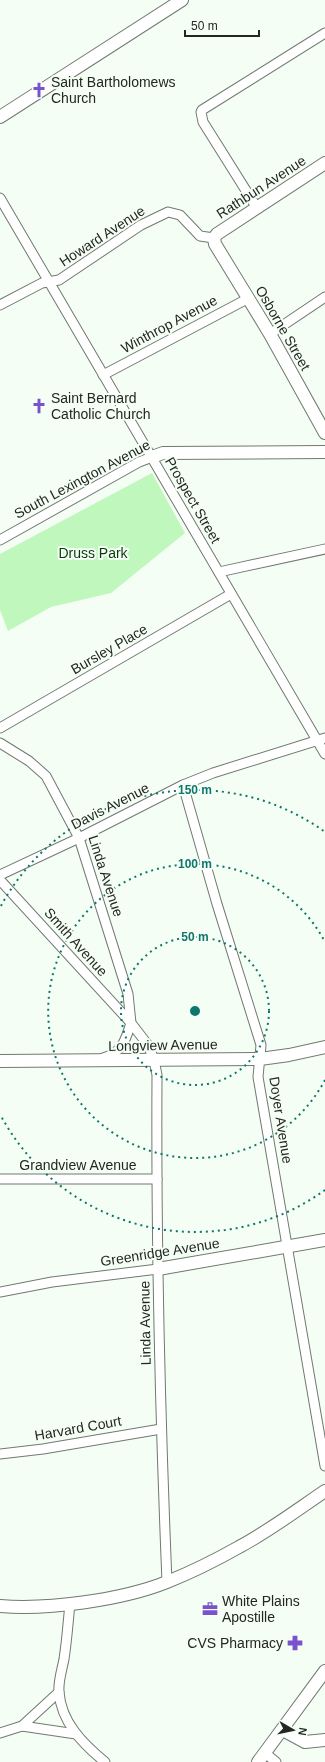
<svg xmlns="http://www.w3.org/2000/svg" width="325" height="1762" font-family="Helvetica,sans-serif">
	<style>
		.green { fill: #c0f7bd }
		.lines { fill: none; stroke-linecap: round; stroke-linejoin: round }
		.street-casing { stroke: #717970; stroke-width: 11 }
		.secondary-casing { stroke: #717970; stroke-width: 14 }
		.street { stroke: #fff; stroke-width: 9 }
		.secondary { stroke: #fff; stroke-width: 12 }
		.ring { fill: none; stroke: #0f766e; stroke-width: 2; stroke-dasharray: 2 4 }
		.labels { text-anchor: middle; stroke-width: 4; stroke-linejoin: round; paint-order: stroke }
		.poi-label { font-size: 14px; fill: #232623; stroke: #f5fef5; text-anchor: start }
		.street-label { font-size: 14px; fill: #232623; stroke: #f5fef5 }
		.park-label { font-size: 14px; fill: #073a0a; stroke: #f5fef5 }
		.centre { fill: #0f766e; stroke: #f5fef5; stroke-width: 2 }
		.ring-label { font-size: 12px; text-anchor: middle; font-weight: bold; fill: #0f766e; stroke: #f5fef5; stroke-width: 4; stroke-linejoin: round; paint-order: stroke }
	</style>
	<rect width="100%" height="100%" fill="#f5fef5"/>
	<polygon class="green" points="152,473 185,533 111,593 51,607 8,631 0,610 0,554"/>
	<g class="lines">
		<defs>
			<g id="street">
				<polyline points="0,198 325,754"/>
				<polyline points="257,208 203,122 201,112 202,110 325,33"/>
				<polyline points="0,305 42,283 59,280 141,225 168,212 180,215 200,236 214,238"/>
				<polyline points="270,334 325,297"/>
				<polyline points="103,375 249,298"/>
				<polyline points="0,540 139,462 152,457"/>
				<polyline points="219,572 325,549"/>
				<polyline points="0,728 231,594"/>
				<path d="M0,743l29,18 17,15 33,62 49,156 3,29 17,22 6,15 3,15c-1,169 3,338 10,507"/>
				<polyline points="183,785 217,904 261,1045 258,1077 325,1466"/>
				<polyline points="0,875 79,838 183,785 213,773 325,738"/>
				<path d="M0,880l131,143c-6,19 -9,29 -28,35"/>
				<polyline points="0,1179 157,1179"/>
				<polyline points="0,1292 52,1282 158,1269"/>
				<polyline points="0,1454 43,1449 161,1429"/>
				<path d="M70,1604c-2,18 -3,36 -6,55 -2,11 -6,22 -5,33 2,30 24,52 46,70"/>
				<polyline points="22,1726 76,1734"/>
				<polyline points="0,1733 22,1726 59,1692"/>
				<polyline points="265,1753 276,1762"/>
			</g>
			<g id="secondary">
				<polyline points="0,117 182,0"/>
				<polyline points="325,163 217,234 214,238 215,244 270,334 325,433"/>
				<polyline points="152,457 163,453 325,452"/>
				<polyline points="0,1061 260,1059 289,1055 325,1047"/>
				<polyline points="158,1269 325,1240"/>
				<path d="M0,1606c48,4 122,-6 167,-24 25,-10 49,-22 72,-35 30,-16 58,-37 86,-56"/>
				<polyline points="283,1730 305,1742 325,1740"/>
				<polyline points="258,1762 325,1671"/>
			</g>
		</defs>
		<use href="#street" class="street-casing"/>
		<use href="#secondary" class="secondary-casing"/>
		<use href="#street" class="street"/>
		<use href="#secondary" class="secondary"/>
	</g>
	<g class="ring">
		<circle cx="195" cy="1011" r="74"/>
		<path d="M325 1080A147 147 0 1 1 325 942"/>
		<path d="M325 1190A221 221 0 0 1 1 1116M1 906A221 221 0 0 1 325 832"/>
	</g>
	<defs>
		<symbol id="church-bare" viewBox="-9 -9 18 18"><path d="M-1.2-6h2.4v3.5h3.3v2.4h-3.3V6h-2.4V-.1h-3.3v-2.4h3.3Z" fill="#7853cc" stroke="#f5fef5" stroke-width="2.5" paint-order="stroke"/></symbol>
		<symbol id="office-bare" viewBox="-9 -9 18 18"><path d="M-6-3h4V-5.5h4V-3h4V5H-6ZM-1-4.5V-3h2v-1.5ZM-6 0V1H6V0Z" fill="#7853cc" stroke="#f5fef5" stroke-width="2.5" paint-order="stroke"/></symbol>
		<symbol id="pharmacy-bare" viewBox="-9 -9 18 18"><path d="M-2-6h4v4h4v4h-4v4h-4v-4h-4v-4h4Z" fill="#7853cc" stroke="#f5fef5" stroke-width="2.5" paint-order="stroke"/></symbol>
	</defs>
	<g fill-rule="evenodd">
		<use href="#church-bare" x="28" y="79" width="22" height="22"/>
		<use href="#church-bare" x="28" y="395" width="22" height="22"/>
		<use href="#office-bare" x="199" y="1598" width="22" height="22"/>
		<use href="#pharmacy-bare" x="284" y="1632" width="22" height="22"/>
	</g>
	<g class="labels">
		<g class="poi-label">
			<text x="51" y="87">Saint Bartholomews<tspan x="51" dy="16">Church</tspan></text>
			<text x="51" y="403">Saint Bernard<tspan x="51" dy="16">Catholic Church</tspan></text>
			<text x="222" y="1606">White Plains<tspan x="222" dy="16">Apostille</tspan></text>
			<text x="283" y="1648" text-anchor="end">CVS Pharmacy</text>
		</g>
		<g class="street-label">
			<text transform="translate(261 187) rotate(-33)" y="5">Rathbun Avenue</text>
			<text transform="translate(102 236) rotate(-33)" y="5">Howard Avenue</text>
			<text transform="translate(169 324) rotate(-28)" y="5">Winthrop Avenue</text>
			<text transform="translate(283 328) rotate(60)" y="5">Osborne Street</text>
			<text transform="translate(82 479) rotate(-28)" y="5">South Lexington Avenue</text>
			<text transform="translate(193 500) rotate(60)" y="5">Prospect Street</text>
			<text transform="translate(109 649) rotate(-30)" y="5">Bursley Place</text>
			<text transform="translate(110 806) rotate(-27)" y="5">Davis Avenue</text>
			<text transform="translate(106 876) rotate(72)" y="5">Linda Avenue</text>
			<text transform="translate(76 942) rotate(48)" y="5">Smith Avenue</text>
			<text transform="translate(163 1045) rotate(-1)" y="5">Longview Avenue</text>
			<text transform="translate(281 1120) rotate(81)" y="5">Doyer Avenue</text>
			<text x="78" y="1170">Grandview Avenue</text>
			<text transform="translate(160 1252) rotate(-9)" y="5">Greenridge Avenue</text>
			<text transform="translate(145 1323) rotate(-91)" y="5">Linda Avenue</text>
			<text transform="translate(78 1428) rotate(-10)" y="5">Harvard Court</text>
		</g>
		<g class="park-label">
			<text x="93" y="558">Druss Park</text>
		</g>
	</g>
	<circle cx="195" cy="1011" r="6" class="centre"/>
	<g class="ring-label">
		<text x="195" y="794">150 m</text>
		<text x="195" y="868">100 m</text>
		<text x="195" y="941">50 m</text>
	</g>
	<g transform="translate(293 1730) rotate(99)" stroke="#f5fef5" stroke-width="3" paint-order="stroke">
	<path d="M0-3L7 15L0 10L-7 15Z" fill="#232623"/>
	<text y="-6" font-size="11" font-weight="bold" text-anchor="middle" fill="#232623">N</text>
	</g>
	<path d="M185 30v6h74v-6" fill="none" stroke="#232623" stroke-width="2"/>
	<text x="191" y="30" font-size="12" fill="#232623" stroke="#f5fef5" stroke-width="3" paint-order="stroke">50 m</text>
</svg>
